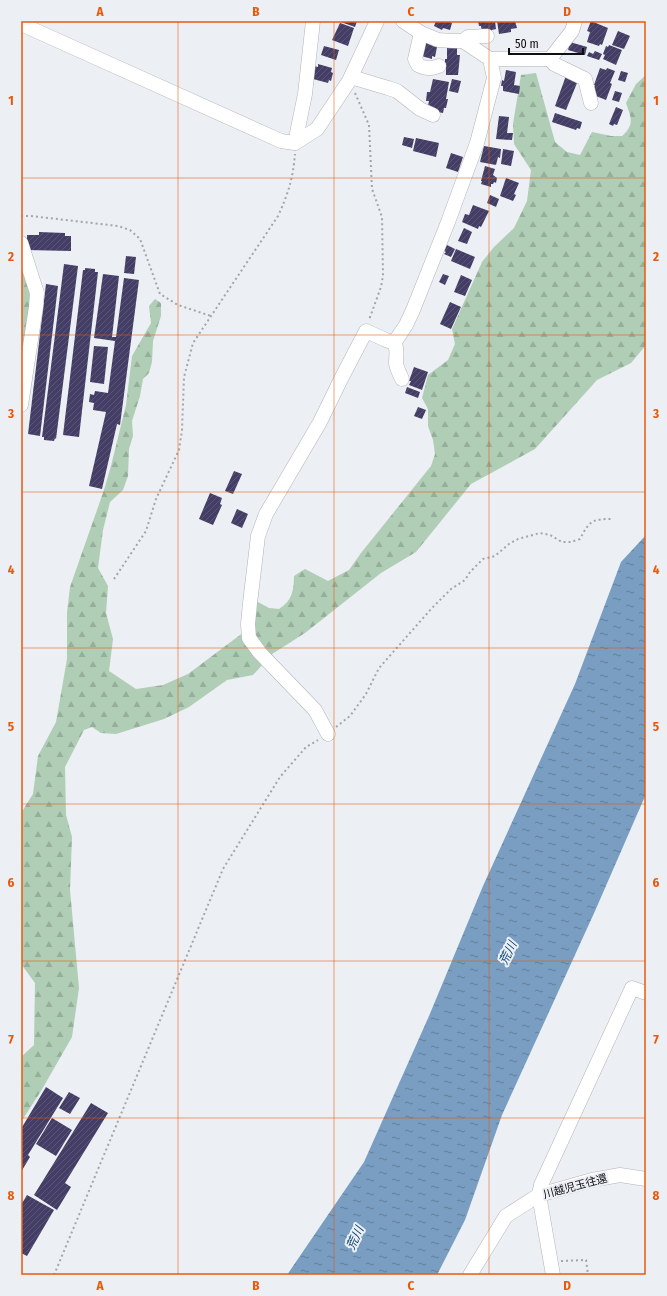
<svg xmlns="http://www.w3.org/2000/svg" width="667" height="1296" font-family="'Fira Sans Condensed','Noto Sans JP',sans-serif">
	<style>
		.forest { fill: url(#forest-firs) }
		.water { fill: url(#water-ripples) }
		.building { fill: url(#building-hatch) }
		.lines { fill: none; stroke-linecap: round; stroke-linejoin: round }
		.minor-casing { stroke: #b1b4b8; stroke-width: 15 }
		.path { stroke: #a3a5a9; stroke-width: 2; stroke-dasharray: 2 3; stroke-linecap: butt }
		.minor { stroke: #fff; stroke-width: 14 }
		.grid { fill: none; stroke: #e8590c; stroke-width: 1; stroke-opacity: 0.55 }
		.labels { text-anchor: middle; stroke-width: 4; stroke-linejoin: round; paint-order: stroke }
		.street-label { font-size: 11px; fill: #0e0f11; stroke: #eceff4 }
		.water-label { font-size: 12px; font-style: italic; fill: #054170; stroke: #eceff4 }
		.neatline { fill: none; stroke: #e8590c; stroke-width: 1.5 }
		.grid-label { font-size: 13px; text-anchor: middle; font-weight: bold; fill: #e8590c }
	</style>
	<defs>
		<pattern id="forest-firs" width="22" height="20" patternUnits="userSpaceOnUse"><rect width="22" height="20" fill="#b0cdb5"/><path d="M5 1l3.5 6h-7zM16 11l3.5 6h-7z" fill="#96af9b"/></pattern>
		<pattern id="water-ripples" width="26" height="14" patternUnits="userSpaceOnUse"><rect width="26" height="14" fill="#799ec2"/><path d="M2 4q2-2 4 0t4 0M15 11q2-2 4 0t4 0" fill="none" stroke="#627f9c"/></pattern>
		<pattern id="building-hatch" width="6" height="6" patternUnits="userSpaceOnUse"><rect width="6" height="6" fill="#443e66"/><path d="M-1 1l2-2M0 6l6-6M5 7l2-2" fill="none" stroke="#5b5676"/></pattern>
	</defs>
	<rect width="100%" height="100%" fill="#eceff4"/>
	<g class="forest">
		<path d="M536,73l19,69 12,10 13,3 12,-23 19,4h11c13,-12 9,-18 4,-33l10,-19 10,-9v270l-15,18 -34,17 -62,69 -64,35 -55,68 -35,21 -76,60 -33,21 -19,21 -26,5 -38,27 -25,12 -48,15 -15,-1 -9,-6 -8,3 -19,37 1,48 6,22 -2,53 9,98 -7,49 -31,54 -20,31v-65l13,-12 1,-62 -14,-19v-151l12,-19 5,-38 18,-34 11,-63v-47l3,-25 34,-97 7,-24 15,-61 6,-49 19,-33 -2,-17 6,-7 6,4v13l-8,25 -1,21 -3,11 -6,6 -3,17 -8,25 1,15 -4,13 -1,27 -5,14 -13,12 -7,28 -5,38 10,18 -2,27 7,26 -4,32 27,18 27,-4 25,-11 52,-39 13,-9 3,-25 13,7 10,1c13,-8 15,-19 15,-33l11,-7 23,12 21,-11 12,-17 70,-87 4,-12 -2,-14 -5,-14v-17l-6,-11 6,-23 20,-15 7,-16 -3,-15 30,-67 12,-15 20,-19 13,-27 4,-31 -17,-26 -1,-20 8,-49z"/>
		<polygon points="21,262 31,299 21,373"/>
	</g>
	<polygon class="water" points="646,535 646,794 595,911 502,1115 465,1220 437,1275 287,1275 364,1162 429,1016 483,886 575,684 621,562"/>
	<g class="building">
		<polygon points="338,21 357,21 355,27"/>
		<polygon points="436,21 448,21 452,23 450,30 443,28 442,30 434,26"/>
		<polygon points="478,21 495,21 496,29 492,30 492,31 482,33 481,26 479,26"/>
		<polygon points="497,21 515,21 517,28 511,29 511,32 499,34"/>
		<polygon points="591,21 608,28 602,45 600,44 599,46 587,42 590,32 587,31"/>
		<polygon points="340,23 354,28 348,46 332,40"/>
		<polygon points="618,31 630,36 624,49 612,45"/>
		<polygon points="422,40 436,44 435,47 437,47 435,57 432,56 432,59 418,55"/>
		<polygon points="570,42 587,47 585,55 568,50"/>
		<polygon points="609,45 622,50 616,65 603,59 605,55 603,54 606,46 608,47"/>
		<polygon points="324,46 339,50 336,60 321,55"/>
		<polygon points="447,48 457,48 457,55 460,55 458,75 446,75 446,64 445,64 445,59 447,59"/>
		<polygon points="595,51 602,54 599,60 587,56 589,52 593,54"/>
		<polygon points="318,64 332,68 331,72 333,73 331,81 329,80 328,83 313,79 314,75 312,74 314,66 318,67"/>
		<polygon points="600,68 606,70 607,68 615,71 610,83 612,84 606,100 596,96 597,95 592,93 595,85 594,85"/>
		<polygon points="506,70 516,72 514,85 520,86 519,94 503,91 503,86 501,86 502,80 504,81"/>
		<polygon points="621,71 628,73 625,82 618,80"/>
		<polygon points="567,73 579,78 566,110 555,106"/>
		<polygon points="433,79 449,82 446,99 448,99 446,108 444,108 443,113 427,110 429,101 426,101 427,92 430,92"/>
		<polygon points="452,79 461,81 458,93 449,91"/>
		<polygon points="615,91 622,93 619,102 612,100"/>
		<polygon points="616,107 623,110 617,125 614,124 613,126 609,124"/>
		<polygon points="555,113 582,122 580,129 577,128 576,130 552,122"/>
		<polygon points="499,116 509,117 507,133 513,133 512,140 496,139"/>
		<polygon points="404,137 414,139 412,148 402,145"/>
		<polygon points="416,138 439,143 436,157 413,151"/>
		<polygon points="484,146 501,149 500,158 498,157 496,165 480,162"/>
		<polygon points="503,149 514,151 511,166 501,164"/>
		<polygon points="451,153 463,157 458,172 446,168"/>
		<polygon points="485,166 495,169 493,175 497,178 496,183 494,182 493,184 491,184 491,187 481,184 482,181 481,181"/>
		<polygon points="506,178 519,183 514,194 516,195 513,201 500,196"/>
		<polygon points="490,195 499,199 496,207 487,203"/>
		<polygon points="473,205 489,211 481,227 479,226 478,229 462,222 465,214 469,215"/>
		<polygon points="464,228 472,232 467,244 458,241"/>
		<polygon points="39,232 65,233 65,236 71,236 71,251 27,250 27,235 39,235"/>
		<polygon points="447,245 455,249 451,257 444,254 446,252 444,251"/>
		<polygon points="456,249 475,257 470,269 451,261"/>
		<polygon points="126,256 136,257 134,274 124,273"/>
		<polygon points="64,264 78,266 56,439 55,438 54,441 44,440 44,437 42,437"/>
		<polygon points="85,268 95,269 95,272 98,272 79,437 63,435 83,270 85,270"/>
		<polygon points="103,274 119,276 112,337 116,337 124,278 139,280 120,425 117,424 102,489 89,486 106,412 93,410 94,403 89,402 90,394 94,395 95,391 108,393 115,341 94,338"/>
		<polygon points="443,274 449,276 445,285 439,282"/>
		<polygon points="461,275 472,280 465,296 454,292"/>
		<polygon points="46,284 58,286 40,436 28,434"/>
		<polygon points="450,302 461,307 451,329 440,324"/>
		<polygon points="94,346 108,347 104,384 90,382"/>
		<polygon points="414,367 428,372 422,390 409,385 411,381 409,381"/>
		<polygon points="407,387 420,392 418,398 405,393"/>
		<polygon points="418,407 426,410 422,419 414,416"/>
		<polygon points="234,471 242,474 233,494 225,491"/>
		<polygon points="210,493 222,498 220,504 222,505 213,525 199,519"/>
		<polygon points="237,509 248,514 242,528 231,523"/>
		<polygon points="46,1087 63,1098 28,1155 30,1157 21,1172 21,1129"/>
		<polygon points="69,1092 80,1098 70,1114 59,1108"/>
		<polygon points="91,1103 108,1113 65,1183 71,1187 57,1210 34,1195"/>
		<polygon points="52,1118 72,1130 56,1156 36,1144"/>
		<polygon points="27,1195 54,1210 27,1256 21,1253 21,1205"/>
	</g>
	<g class="lines">
		<defs>
			<g id="minor">
				<polyline points="21,24 281,141 295,143 317,129 349,81 377,21"/>
				<path d="M421,33l-6,26 3,6c8,4 13,4 21,1"/>
				<polyline points="463,41 468,37 487,36"/>
				<polyline points="490,59 550,59 572,31 575,21"/>
				<polyline points="550,59 554,64 585,79 591,103"/>
				<polyline points="351,77 388,88 397,91 420,109 433,115"/>
				<polyline points="295,143 305,94 313,21"/>
				<polyline points="21,243 37,293 36,307 21,405"/>
				<path d="M394,343c4,6 2,12 2,20 1,6 3,10 6,16"/>
				<polyline points="328,734 315,710 260,653 249,638 248,624 250,603 258,536 266,514 320,422 342,377 366,331 386,340 394,343 406,325 413,310 448,222 477,143 494,78 490,59 463,41 453,41 438,40 421,33 403,21"/>
				<polyline points="470,1275 506,1216 539,1195 592,1180 620,1175 646,1179"/>
				<polyline points="553,1275 539,1195 541,1185 632,988 646,993"/>
			</g>
		</defs>
		<use href="#minor" class="minor-casing"/>
		<g class="path">
			<polyline points="355,93 369,125 372,189 382,217 383,276 381,287 369,320"/>
			<polyline points="21,216 31,216 118,226 130,230 140,239 160,294 178,305 211,316"/>
			<path d="M114,579l32,-48 10,-32 23,-49 3,-20 2,-53 9,-34 85,-127c10,-22 15,-37 17,-62"/>
			<path d="M336,727l14,-11 16,-22 13,-26 52,-59 20,-20 14,-9 5,-8 13,-13 12,-3 14,-12 9,-5 22,-6 10,2 12,7h9l9,-3c10,-19 12,-20 33,-20"/>
			<polyline points="561,1261 586,1260 588,1275"/>
			<polyline points="54,1275 223,869 280,777 306,747 318,740"/>
		</g>
		<use href="#minor" class="minor"/>
	</g>
	<path class="grid" d="M178,21v1254M334,21v1254M489,21v1254M21,178h625M21,335h625M21,492h625M21,648h625M21,804h625M21,961h625M21,1118h625"/>
	<g class="labels">
		<g class="street-label">
			<text transform="translate(575 1186) rotate(-15)" y="4">川越児玉往還</text>
		</g>
		<g class="water-label">
			<text transform="translate(508 953) rotate(-64)" y="4">荒川</text>
			<text transform="translate(355 1238) rotate(-66)" y="4">荒川</text>
		</g>
	</g>
	<rect width="667" height="1296" fill="none" stroke="#eceff4" stroke-width="44"/>
	<path d="M509 48v6h74v-6" fill="none" stroke="#0e0f11" stroke-width="2"/>
	<text x="515" y="48" font-size="12" fill="#0e0f11" stroke="#eceff4" stroke-width="3" paint-order="stroke">50 m</text>
	<rect x="22" y="22" width="623" height="1252" class="neatline"/>
	<g class="grid-label">
		<text x="100" y="16">A</text>
		<text x="256" y="16">B</text>
		<text x="411" y="16">C</text>
		<text x="567" y="16">D</text>
		<text x="11" y="105">1</text>
		<text x="656" y="105">1</text>
		<text x="11" y="261">2</text>
		<text x="656" y="261">2</text>
		<text x="11" y="418">3</text>
		<text x="656" y="418">3</text>
		<text x="11" y="574">4</text>
		<text x="656" y="574">4</text>
		<text x="11" y="731">5</text>
		<text x="656" y="731">5</text>
		<text x="11" y="887">6</text>
		<text x="656" y="887">6</text>
		<text x="11" y="1044">7</text>
		<text x="656" y="1044">7</text>
		<text x="11" y="1200">8</text>
		<text x="656" y="1200">8</text>
		<text x="100" y="1290">A</text>
		<text x="256" y="1290">B</text>
		<text x="411" y="1290">C</text>
		<text x="567" y="1290">D</text>
	</g>
</svg>
